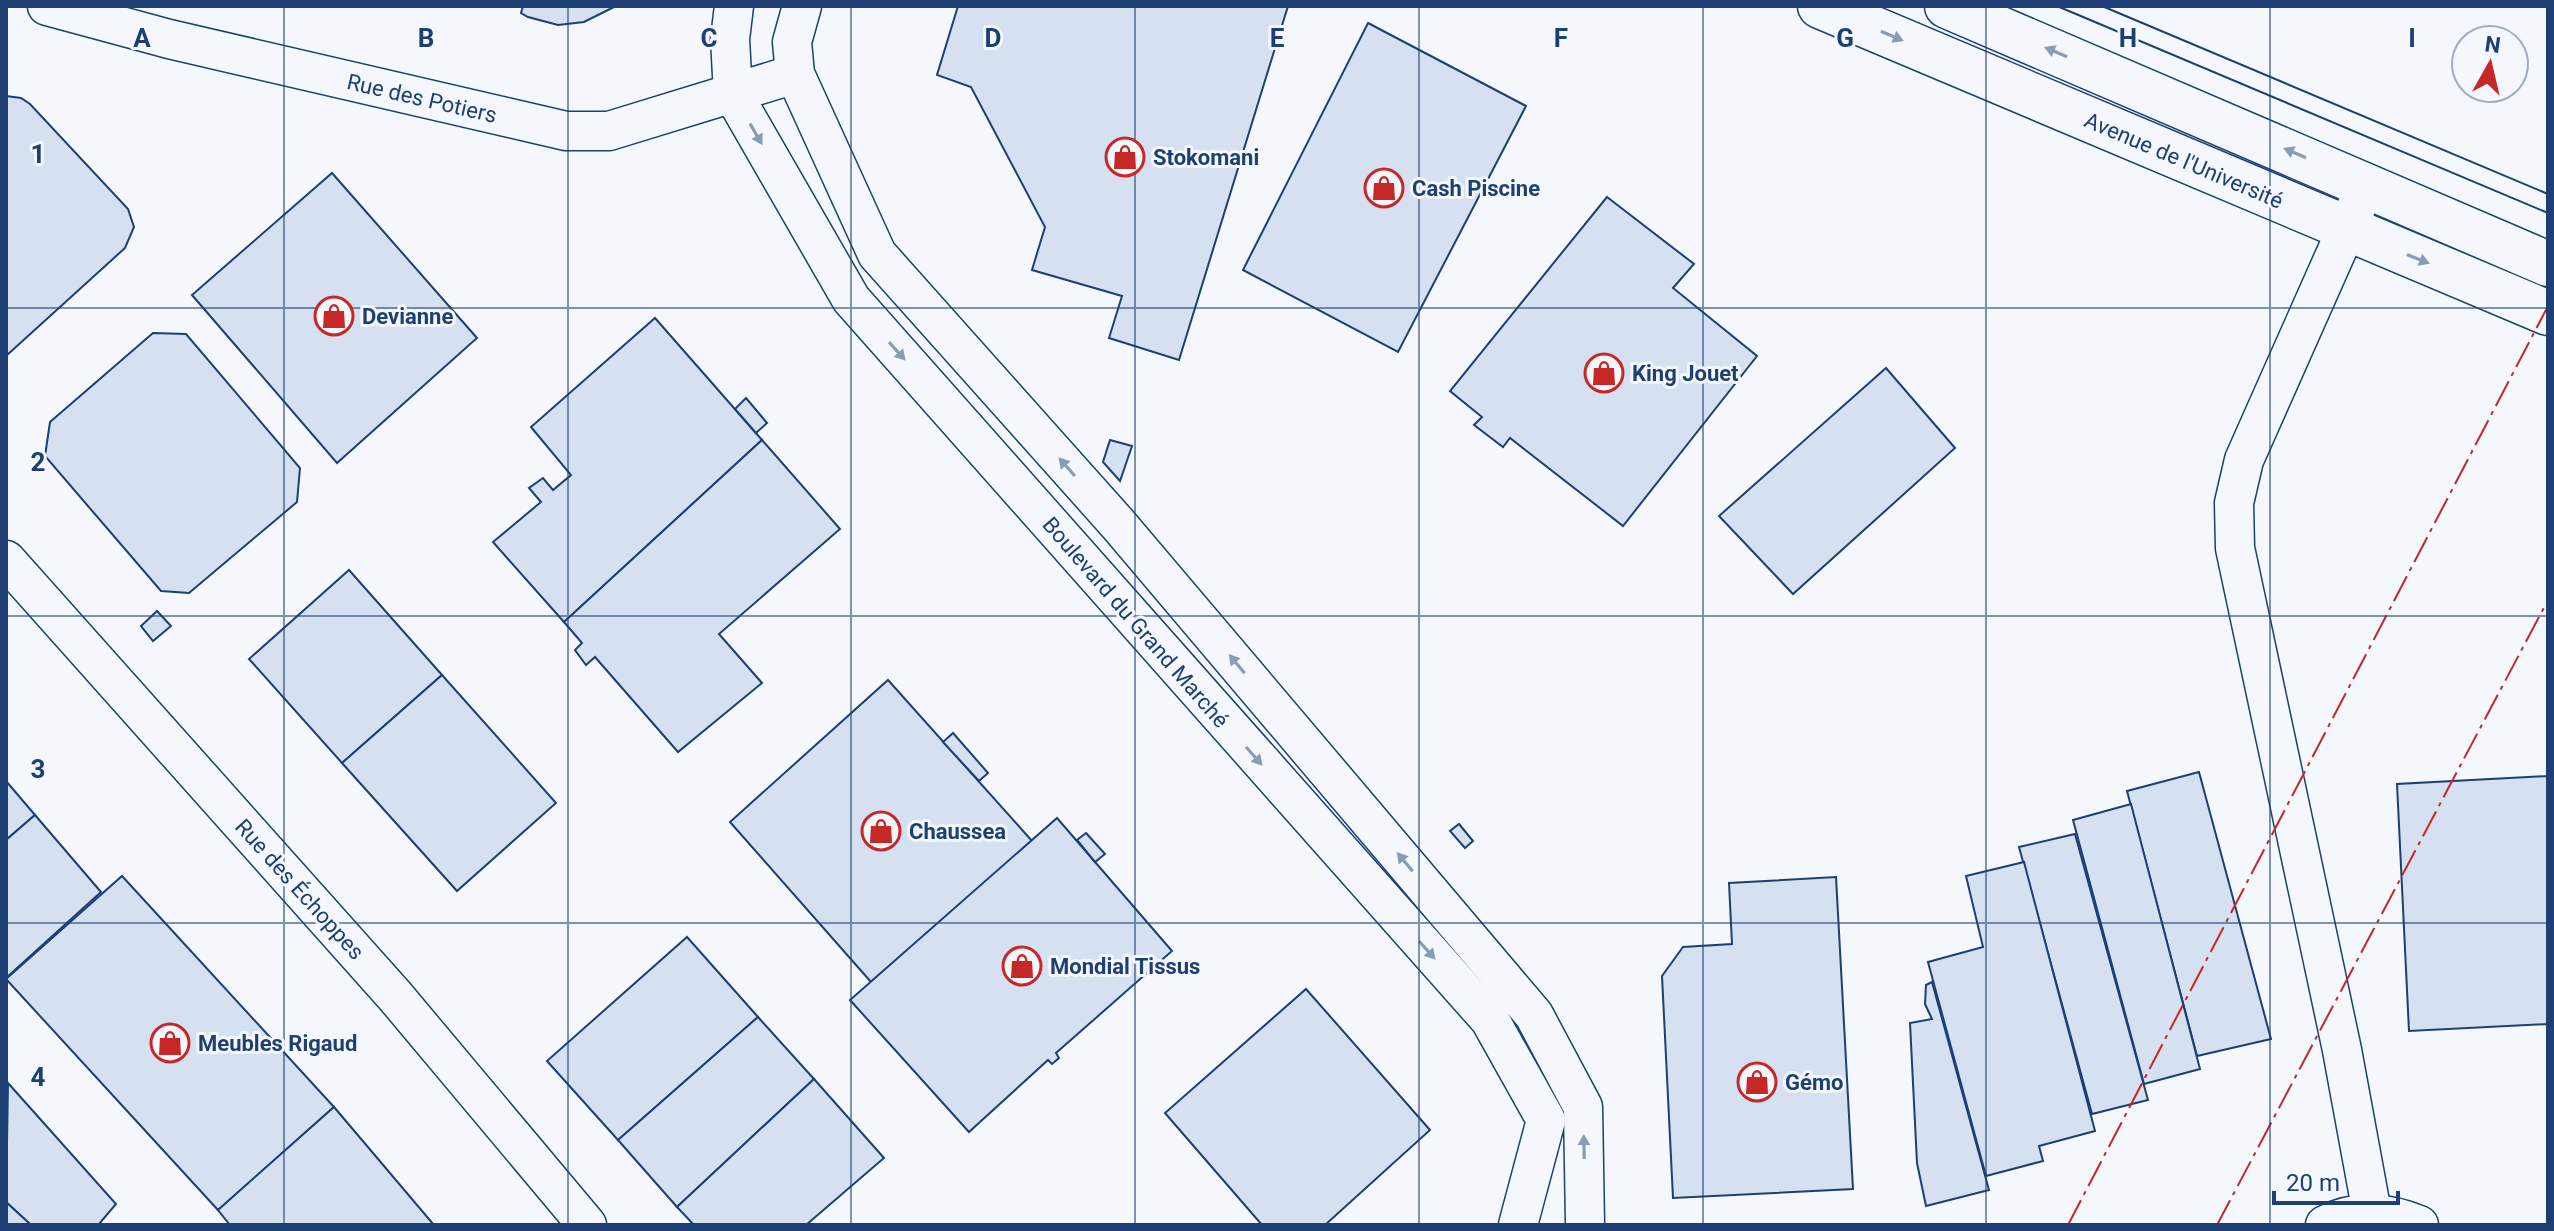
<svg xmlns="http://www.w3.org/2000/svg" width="2554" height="1231" font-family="Roboto,sans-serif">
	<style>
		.building { fill: #d5e0f0; stroke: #1d3f73; stroke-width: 2 }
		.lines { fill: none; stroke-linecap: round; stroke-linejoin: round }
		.minor-casing { stroke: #1d3f73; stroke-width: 41 }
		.secondary-casing { stroke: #1d3f73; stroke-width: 47 }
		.minor { stroke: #f4f7fb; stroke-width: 38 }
		.secondary { stroke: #f4f7fb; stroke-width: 44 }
		.tram { stroke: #1d3f73; stroke-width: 2 }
		.power { stroke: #c62828; stroke-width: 2; stroke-dasharray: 28 6 4 6; stroke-linecap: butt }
		.oneway { fill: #889bb7 }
		.grid { fill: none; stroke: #1d3f73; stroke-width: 2; stroke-opacity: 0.55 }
		.labels { text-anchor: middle; stroke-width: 6; stroke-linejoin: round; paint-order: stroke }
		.street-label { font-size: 22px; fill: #1d3f73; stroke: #f4f7fb }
		.poi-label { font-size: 22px; font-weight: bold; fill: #1d3f73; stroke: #f4f7fb; text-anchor: start }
		.grid-label { font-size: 26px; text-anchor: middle; font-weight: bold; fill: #1d3f73; stroke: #f4f7fb; stroke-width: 6; stroke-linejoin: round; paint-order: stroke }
	</style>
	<rect width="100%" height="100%" fill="#f4f7fb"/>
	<g class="building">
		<polygon points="523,6 616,6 584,22 558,25 528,17 521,13"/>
		<polygon points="958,6 1288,6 1179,360 1109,338 1122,296 1032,270 1045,227 971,87 937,75"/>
		<polygon points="1368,23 1526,106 1398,352 1243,270"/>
		<polygon points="6,96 21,98 30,104 128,209 134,227 125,248 6,356"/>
		<polygon points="332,173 477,338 337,463 192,295"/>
		<polygon points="1607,197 1694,264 1673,288 1757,356 1623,526 1510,438 1503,447 1474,425 1482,417 1450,391"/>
		<polygon points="655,318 762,440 564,622 493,542 541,502 529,488 543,478 553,490 571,475 531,427"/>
		<polygon points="153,333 186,334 300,468 297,502 189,593 161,591 45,456 50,422"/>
		<polygon points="1886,368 1955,448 1793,594 1719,516"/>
		<polygon points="746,398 767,423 756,433 735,409"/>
		<polygon points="762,440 840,529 719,634 762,683 678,752 595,657 586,665 575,650 582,643 564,622"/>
		<polygon points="1110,440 1132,446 1120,481 1103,462"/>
		<polygon points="349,570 442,675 342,763 249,659"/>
		<polygon points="157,611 171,626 153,641 141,626"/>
		<polygon points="442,675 556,803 457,891 342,763"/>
		<polygon points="888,680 1032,841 871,982 730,822"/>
		<polygon points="953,733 988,773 979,781 943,742"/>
		<polygon points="2199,772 2271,1039 2197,1056 2127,791"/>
		<polygon points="2548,776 2548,1024 2409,1031 2397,784"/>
		<polygon points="6,781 35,815 6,840"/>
		<polygon points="2131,804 2200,1069 2144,1084 2073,820"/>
		<polygon points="35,815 101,892 6,978 6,840"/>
		<polygon points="1057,818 1172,951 1056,1053 1059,1058 1052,1064 1048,1060 969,1132 850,1000"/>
		<polygon points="1459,824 1473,841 1465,848 1450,831"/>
		<polygon points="1086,833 1105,854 1095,862 1077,840"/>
		<polygon points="2075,834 2148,1100 2092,1114 2019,847"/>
		<polygon points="2024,862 2095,1131 2039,1146 2043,1161 1986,1176 1928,962 1983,947 1966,876"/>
		<polygon points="122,876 334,1107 218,1210 6,979"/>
		<polygon points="1836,877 1853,1189 1673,1198 1662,976 1683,947 1732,944 1729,883"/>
		<polygon points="687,937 758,1017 618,1140 547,1061"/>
		<polygon points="1932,982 1989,1190 1926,1206 1917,1163 1910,1023 1932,1019 1925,1004 1926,985"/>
		<polygon points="1306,989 1430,1130 1325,1225 1262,1225 1165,1113"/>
		<polygon points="758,1017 814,1079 677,1207 618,1140"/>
		<polygon points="814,1079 884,1158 806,1225 694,1225 677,1207"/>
		<polygon points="8,1083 116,1204 99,1224 31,1225 6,1202"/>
		<polygon points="334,1107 434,1225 230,1225 218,1210"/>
		<polygon points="6,1202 31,1225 6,1225"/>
	</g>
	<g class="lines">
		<defs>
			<g id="minor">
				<polyline points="47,6 169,39 566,131 609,131 795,74"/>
				<polyline points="734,6 730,39 733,94 851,299 1490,1020 1546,1120 1518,1225"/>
				<polyline points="802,6 792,42 795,74 877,254 1118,524 1534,1015 1583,1107 1585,1225"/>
				<polyline points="2359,201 2244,460 2234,503 2235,548 2342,1050 2372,1213"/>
				<polyline points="6,560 395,996 587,1225"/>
				<path d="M2325,1225c30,-16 64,-13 94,0"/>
			</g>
			<g id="secondary">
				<polyline points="1820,6 2548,313"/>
				<polyline points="1947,6 2548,264"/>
			</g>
		</defs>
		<use href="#minor" class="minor-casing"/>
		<use href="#secondary" class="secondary-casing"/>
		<use href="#minor" class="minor"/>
		<use href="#secondary" class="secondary"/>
		<g class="tram">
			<polyline points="2057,6 2548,213"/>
			<polyline points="2102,6 2548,194"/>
		</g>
		<g class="power">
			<polyline points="2068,1225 2548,306"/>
			<polyline points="2217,1225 2548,600"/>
		</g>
	</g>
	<defs><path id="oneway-solid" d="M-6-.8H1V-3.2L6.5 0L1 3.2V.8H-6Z" transform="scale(2)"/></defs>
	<g class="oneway">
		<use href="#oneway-solid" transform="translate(1892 36) rotate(23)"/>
		<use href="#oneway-solid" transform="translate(2056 52) rotate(-157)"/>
		<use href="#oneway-solid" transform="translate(756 134) rotate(60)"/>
		<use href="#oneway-solid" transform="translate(2295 153) rotate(-157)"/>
		<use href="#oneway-solid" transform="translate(2418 259) rotate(22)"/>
		<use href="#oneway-solid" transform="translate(897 351) rotate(48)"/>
		<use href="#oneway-solid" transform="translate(1067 467) rotate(-131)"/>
		<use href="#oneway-solid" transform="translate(1237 664) rotate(-130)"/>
		<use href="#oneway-solid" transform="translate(1254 756) rotate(49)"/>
		<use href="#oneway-solid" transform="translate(1405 862) rotate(-130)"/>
		<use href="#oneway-solid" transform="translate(1427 950) rotate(48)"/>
		<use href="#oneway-solid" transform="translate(1584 1147) rotate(-91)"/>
	</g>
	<path class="grid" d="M284,6v1219M568,6v1219M851,6v1219M1135,6v1219M1419,6v1219M1703,6v1219M1986,6v1219M2270,6v1219M6,308h2542M6,616h2542M6,923h2542"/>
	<defs>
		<symbol id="shop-ring" viewBox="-11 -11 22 22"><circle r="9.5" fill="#f4f7fb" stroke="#c62828" stroke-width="1.5"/><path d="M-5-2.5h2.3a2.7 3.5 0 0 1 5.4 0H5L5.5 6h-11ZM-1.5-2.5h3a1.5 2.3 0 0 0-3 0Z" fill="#c62828"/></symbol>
	</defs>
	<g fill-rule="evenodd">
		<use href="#shop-ring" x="1103" y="135" width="44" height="44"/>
		<use href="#shop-ring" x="1362" y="166" width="44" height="44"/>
		<use href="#shop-ring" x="312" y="294" width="44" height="44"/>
		<use href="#shop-ring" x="1582" y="351" width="44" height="44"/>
		<use href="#shop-ring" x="859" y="809" width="44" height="44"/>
		<use href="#shop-ring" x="1000" y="944" width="44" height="44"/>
		<use href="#shop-ring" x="148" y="1021" width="44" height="44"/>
		<use href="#shop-ring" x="1735" y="1060" width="44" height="44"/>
	</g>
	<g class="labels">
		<g class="street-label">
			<text transform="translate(422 98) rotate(13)" y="8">Rue des Potiers</text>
			<text transform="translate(2184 160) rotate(23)" y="8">Avenue de l'Université</text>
			<text transform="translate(1136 622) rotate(49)" y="8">Boulevard du Grand Marché</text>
			<text transform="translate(300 889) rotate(48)" y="8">Rue des Échoppes</text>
		</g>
		<g class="poi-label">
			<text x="1153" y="165">Stokomani</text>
			<text x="1412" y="196">Cash Piscine</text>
			<text x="362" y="324">Devianne</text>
			<text x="1632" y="381">King Jouet</text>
			<text x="909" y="839">Chaussea</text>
			<text x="1050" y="974">Mondial Tissus</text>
			<text x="198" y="1051">Meubles Rigaud</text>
			<text x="1785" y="1090">Gémo</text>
		</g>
	</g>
	<g class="grid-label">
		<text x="142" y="47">A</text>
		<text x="426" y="47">B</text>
		<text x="709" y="47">C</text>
		<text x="993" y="47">D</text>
		<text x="1277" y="47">E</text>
		<text x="1561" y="47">F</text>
		<text x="1845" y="47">G</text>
		<text x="2128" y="47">H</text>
		<text x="2412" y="47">I</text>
		<text x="38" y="163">1</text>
		<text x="38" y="471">2</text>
		<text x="38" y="778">3</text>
		<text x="38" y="1086">4</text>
	</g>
	<rect width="2554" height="1231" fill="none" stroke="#1d3f73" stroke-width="16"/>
	<g transform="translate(2490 64) rotate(8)"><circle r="38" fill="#f4f7fb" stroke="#9eadc5" stroke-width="2"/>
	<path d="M0-6L14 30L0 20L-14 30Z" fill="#c62828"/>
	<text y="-12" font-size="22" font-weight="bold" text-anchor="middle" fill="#1d3f73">N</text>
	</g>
	<path d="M2274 1191v12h124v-12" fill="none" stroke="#1d3f73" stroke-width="4"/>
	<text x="2286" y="1191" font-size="24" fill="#1d3f73" stroke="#f4f7fb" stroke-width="6" paint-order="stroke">20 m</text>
</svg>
